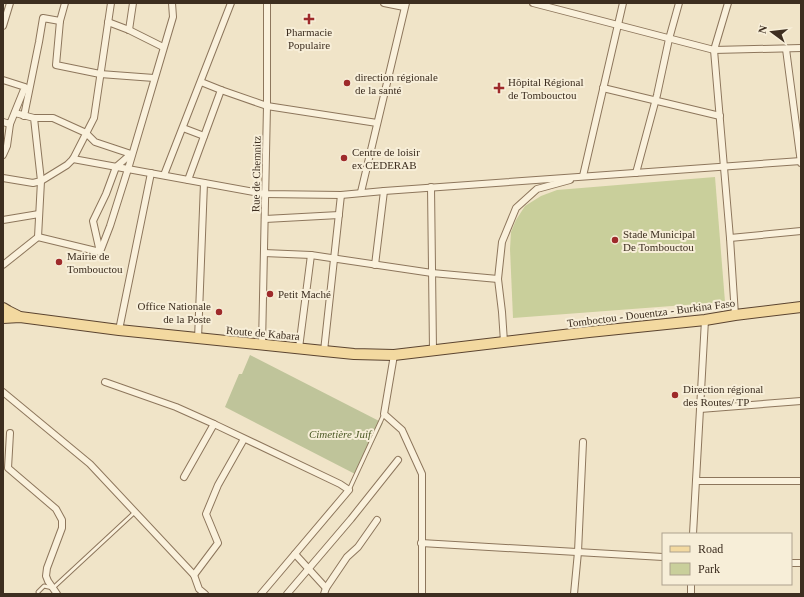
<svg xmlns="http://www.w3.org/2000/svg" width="804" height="597" font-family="'Times New Roman',serif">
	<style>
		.green { fill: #c9cf9b }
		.cemetery { fill: #bfc49a }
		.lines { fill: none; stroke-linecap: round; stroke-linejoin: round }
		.lane-casing { stroke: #8d765c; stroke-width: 5 }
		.street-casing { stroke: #8d765c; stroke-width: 8 }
		.primary-casing { stroke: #5b4430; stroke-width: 12 }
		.lane { stroke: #faf1dc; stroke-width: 3 }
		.street { stroke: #faf1dc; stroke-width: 6 }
		.primary { stroke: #f3d9a0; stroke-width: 10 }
		.poi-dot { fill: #9e2a2b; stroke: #f7eed8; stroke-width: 1.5 }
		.labels { text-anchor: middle; stroke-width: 4; stroke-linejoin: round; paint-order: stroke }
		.poi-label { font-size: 11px; fill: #3d2e20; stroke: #f7eed8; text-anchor: start }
		.street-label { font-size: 11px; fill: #3d2e20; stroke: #f7eed8 }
		.park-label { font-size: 11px; font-style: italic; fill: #4d5a26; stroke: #f7eed8 }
	</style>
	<rect width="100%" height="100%" fill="#f0e4c8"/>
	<polygon class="green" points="715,177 725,302 513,318 510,249 511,232 516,220 525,206 541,196 557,190"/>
	<polygon class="cemetery" points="250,355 383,423 357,475 225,407 239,374 242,374"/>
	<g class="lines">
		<defs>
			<g id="lane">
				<polyline points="349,490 384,414"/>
				<polyline points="38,592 44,586 53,588 135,512"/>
			</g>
			<g id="street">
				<polyline points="65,3 60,21 56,65 100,74 154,78"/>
				<polyline points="384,3 404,7"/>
				<polyline points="533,3 714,50 801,48"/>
				<polyline points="728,3 714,50 730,238 735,315"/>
				<polyline points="108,22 129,30 163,47"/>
				<polyline points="3,26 10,3"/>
				<polyline points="129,30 133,3"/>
				<polyline points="786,49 801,163"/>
				<polyline points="3,80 25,87 10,124 3,122"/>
				<polyline points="201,82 221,90"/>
				<polyline points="603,88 720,116"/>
				<polyline points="24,116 39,42 43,18 60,21"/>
				<polyline points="34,118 53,118 86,133 95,142 131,154"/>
				<polyline points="183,128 204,136"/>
				<polyline points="3,155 7,146 10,124"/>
				<polyline points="73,159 265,194 341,195 384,191 801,161"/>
				<polyline points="636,173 657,95 669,39 679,3"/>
				<polyline points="164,175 231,3"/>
				<polyline points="583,176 623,3"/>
				<polyline points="3,178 33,183 41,181 34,118 15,113"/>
				<polyline points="188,180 221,90 267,106 377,123"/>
				<polyline points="431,187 433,350"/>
				<polyline points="361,192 406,3"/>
				<polyline points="265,219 339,215"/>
				<polyline points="3,220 39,214"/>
				<polyline points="38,237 100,252 110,226 128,169 173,17 172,3"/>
				<polyline points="730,238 801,231"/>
				<polyline points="100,252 93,221 106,194 116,167 131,154"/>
				<polyline points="264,253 311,255 432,273 498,279"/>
				<polyline points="3,265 38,237 41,181 67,165 73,159 94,118 111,3"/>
				<polyline points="375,265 384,191"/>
				<polyline points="119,330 151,173"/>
				<polyline points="198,339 204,183"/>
				<polyline points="504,342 502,312 498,279 502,242 516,208 537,189 570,180"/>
				<polyline points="262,345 267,106 267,3"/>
				<polyline points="299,348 311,255"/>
				<polyline points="324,351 341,195"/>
				<polyline points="394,355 384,414 402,430 422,474 422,594"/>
				<polyline points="105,382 176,407 214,424 340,484 349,490 261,594"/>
				<polyline points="3,392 90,464 194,575 199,589 205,594"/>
				<polyline points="700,409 801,401"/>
				<polyline points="10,433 8,468 56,509 62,520 62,528 47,568 46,576 48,581 57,594"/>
				<polyline points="184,477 214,424"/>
				<polyline points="696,481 801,481"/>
				<polyline points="693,534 705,320"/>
				<polyline points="421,543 663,557"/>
				<polyline points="295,554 326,588"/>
				<polyline points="791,563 801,563"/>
				<polyline points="194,575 218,543 206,514 218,485 244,439"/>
				<polyline points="287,594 351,519 398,460"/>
				<polyline points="324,594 326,588 347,557 358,547 377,520"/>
				<polyline points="574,594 578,552 583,442"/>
				<polyline points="691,594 691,584"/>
			</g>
			<g id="primary">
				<polyline points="3,308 8,311 18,316"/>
				<polyline points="3,318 20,317 119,330 324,351 354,354 394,355 589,332 705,320 735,315 801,307"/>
			</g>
		</defs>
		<use href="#lane" class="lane-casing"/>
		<use href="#street" class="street-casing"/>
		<use href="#primary" class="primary-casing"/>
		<use href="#lane" class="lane"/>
		<use href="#street" class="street"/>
		<use href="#primary" class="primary"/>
	</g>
	<g class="poi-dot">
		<path d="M307 13h4v4h4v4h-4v4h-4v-4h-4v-4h4z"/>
		<circle cx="347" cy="83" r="4"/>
		<path d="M497 82h4v4h4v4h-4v4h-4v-4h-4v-4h4z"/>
		<circle cx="344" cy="158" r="4"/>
		<circle cx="615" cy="240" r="4"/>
		<circle cx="59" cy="262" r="4"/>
		<circle cx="270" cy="294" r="4"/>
		<circle cx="219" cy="312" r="4"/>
		<circle cx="675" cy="395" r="4"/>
	</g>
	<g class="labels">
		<g class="poi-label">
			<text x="309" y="36" text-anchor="middle">Pharmacie<tspan x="309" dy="13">Populaire</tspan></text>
			<text x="355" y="81">direction régionale<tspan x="355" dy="13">de la santé</tspan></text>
			<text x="508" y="86">Hôpital Régional<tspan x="508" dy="13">de Tombouctou</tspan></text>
			<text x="352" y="156">Centre de loisir<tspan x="352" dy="13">ex CEDERAB</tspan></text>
			<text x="623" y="238">Stade Municipal<tspan x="623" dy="13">De Tombouctou</tspan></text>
			<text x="67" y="260">Mairie de<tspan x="67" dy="13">Tombouctou</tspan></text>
			<text x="278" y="298">Petit Maché</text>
			<text x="211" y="310" text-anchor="end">Office Nationale<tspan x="211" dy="13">de la Poste</tspan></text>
			<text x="683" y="393">Direction régional<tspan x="683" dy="13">des Routes/ TP</tspan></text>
		</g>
		<g class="street-label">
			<text transform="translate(256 174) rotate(-89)" y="4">Rue de Chemnitz</text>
			<text transform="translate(651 313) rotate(-7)" y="4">Tomboctou - Douentza - Burkina Faso</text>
			<text transform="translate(263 333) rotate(5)" y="4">Route de Kabara</text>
		</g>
		<g class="park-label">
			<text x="340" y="438">Cimetière Juif</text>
		</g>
	</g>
	<rect width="804" height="597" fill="none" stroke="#3d2e20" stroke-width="8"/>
	<rect x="662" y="533" width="130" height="52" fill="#f7eed8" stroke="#ada18e"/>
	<rect x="670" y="546" width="20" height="6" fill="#f3d9a0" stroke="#ada18e"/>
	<text x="698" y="553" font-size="12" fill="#3d2e20">Road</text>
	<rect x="670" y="563" width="20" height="12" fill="#c9cf9b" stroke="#ada18e"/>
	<text x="698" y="573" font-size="12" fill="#3d2e20">Park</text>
	<g transform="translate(772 32) rotate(285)" stroke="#f7eed8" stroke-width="3" paint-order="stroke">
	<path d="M0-3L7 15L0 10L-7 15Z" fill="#3d2e20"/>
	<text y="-6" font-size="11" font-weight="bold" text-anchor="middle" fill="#3d2e20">N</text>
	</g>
</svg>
